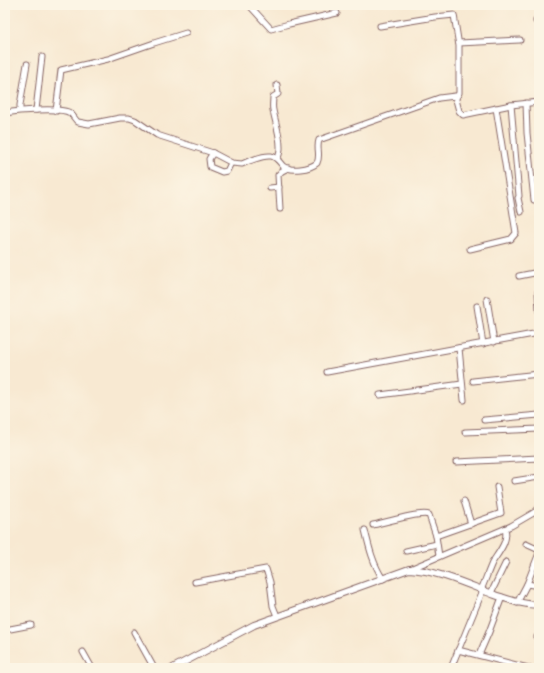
<svg xmlns="http://www.w3.org/2000/svg" width="544" height="673" font-family="Alegreya,serif">
	<style>
		.lines { fill: none; stroke-linecap: round; stroke-linejoin: round }
		.minor-casing { stroke: #876665; stroke-width: 7 }
		.major-casing { stroke: #876665; stroke-width: 8 }
		.minor { stroke: #fff; stroke-width: 5 }
		.major { stroke: #fff; stroke-width: 6 }
	</style>
	<rect width="100%" height="100%" fill="#fcf5e5"/>
	<filter id="ink" filterUnits="userSpaceOnUse"><feTurbulence type="fractalNoise" baseFrequency=".025" numOctaves="2"/><feDisplacementMap in="SourceGraphic" scale="8" xChannelSelector="R" yChannelSelector="G"/><feConvolveMatrix kernelMatrix="1 2 1 2 8 2 1 2 1" color-interpolation-filters="sRGB"/></filter>
	<filter id="wash" filterUnits="userSpaceOnUse"><feTurbulence type="fractalNoise" baseFrequency=".012" numOctaves="4" result="noise"/><feDisplacementMap in="SourceGraphic" scale="16" xChannelSelector="R" yChannelSelector="G"/><feGaussianBlur stdDeviation="0.9" result="paint"/><feColorMatrix in="noise" values="0 0 0 0 0 0 0 0 0 0 0 0 0 0 0 0 0 1.4 0 .05"/><feComposite in="paint" operator="in"/></filter>
	<g filter="url(#wash)">
		<rect width="100%" height="100%" fill="#f8e9d2"/>
	</g>
	<g filter="url(#ink)">
		<g class="lines">
			<defs>
				<g id="minor">
					<polyline points="249,5 271,29 289,24 337,13"/>
					<polyline points="536,21 539,21"/>
					<polyline points="380,26 435,17 454,15 459,46 459,93 456,98"/>
					<polyline points="459,43 520,40"/>
					<polyline points="526,103 527,133 534,200"/>
					<polyline points="511,105 519,196 518,198 521,212"/>
					<polyline points="20,110 20,105 27,64"/>
					<polyline points="36,110 42,57"/>
					<polyline points="56,111 61,70 108,59 154,43 186,33"/>
					<path d="M5,113c11,-2 57,-6 65,0 3,2 5,7 8,9l11,2 31,-6h9l6,2 22,15 56,18 19,10 10,1 7,-3c7,-2 14,-6 22,-5 6,1 8,6 12,10 8,6 27,3 34,-3 4,-8 -1,-15 2,-23l120,-42 16,-2 4,15 4,4 48,-10 28,-3"/>
					<polyline points="213,153 209,159 210,167 222,172 227,171 231,163"/>
					<path d="M277,159c8,-10 -2,-37 -4,-49 -1,-4 0,-9 0,-13l5,-3 -1,-9"/>
					<polyline points="270,188 279,187"/>
					<polyline points="280,209 278,175 282,171 288,168"/>
					<polyline points="470,249 511,239 516,233 496,108"/>
					<polyline points="519,276 539,272"/>
					<polyline points="538,292 539,311"/>
					<polyline points="487,299 494,342"/>
					<polyline points="477,306 483,344"/>
					<polyline points="459,348 464,400"/>
					<polyline points="327,372 539,333"/>
					<polyline points="473,381 539,374"/>
					<polyline points="380,395 462,384"/>
					<polyline points="484,420 539,415"/>
					<polyline points="465,432 539,429"/>
					<polyline points="456,462 539,458"/>
					<polyline points="514,481 539,477"/>
					<polyline points="464,501 471,524"/>
					<path d="M373,525c10,-2 48,-14 56,-10l7,21 3,20"/>
					<path d="M365,530c4,17 8,34 18,49"/>
					<polyline points="436,536 501,513 497,487"/>
					<polyline points="526,544 539,550"/>
					<polyline points="406,551 437,544"/>
					<polyline points="410,569 511,526 535,512 539,508"/>
					<polyline points="195,582 266,569 270,582 273,606 277,616"/>
					<polyline points="527,584 539,586"/>
					<path d="M481,590c4,-9 7,-18 11,-27 6,-10 17,-22 13,-34"/>
					<polyline points="491,593 506,562"/>
					<polyline points="517,603 527,584 539,553"/>
					<polyline points="5,630 31,625"/>
					<polyline points="134,632 154,668"/>
					<polyline points="537,637 539,637"/>
					<polyline points="458,650 528,668"/>
					<polyline points="83,652 92,668"/>
					<polyline points="479,655 489,632 502,597"/>
					<polyline points="451,668 483,590"/>
				</g>
				<path id="major" d="M173,668l81,-43 155,-56c27,1 60,16 86,26 15,5 28,10 44,10"/>
			</defs>
			<use href="#minor" class="minor-casing"/>
			<use href="#major" class="major-casing"/>
			<use href="#minor" class="minor"/>
			<use href="#major" class="major"/>
		</g>
	</g>
	<rect width="544" height="673" fill="none" stroke="#fcf5e5" stroke-width="20"/>
</svg>
